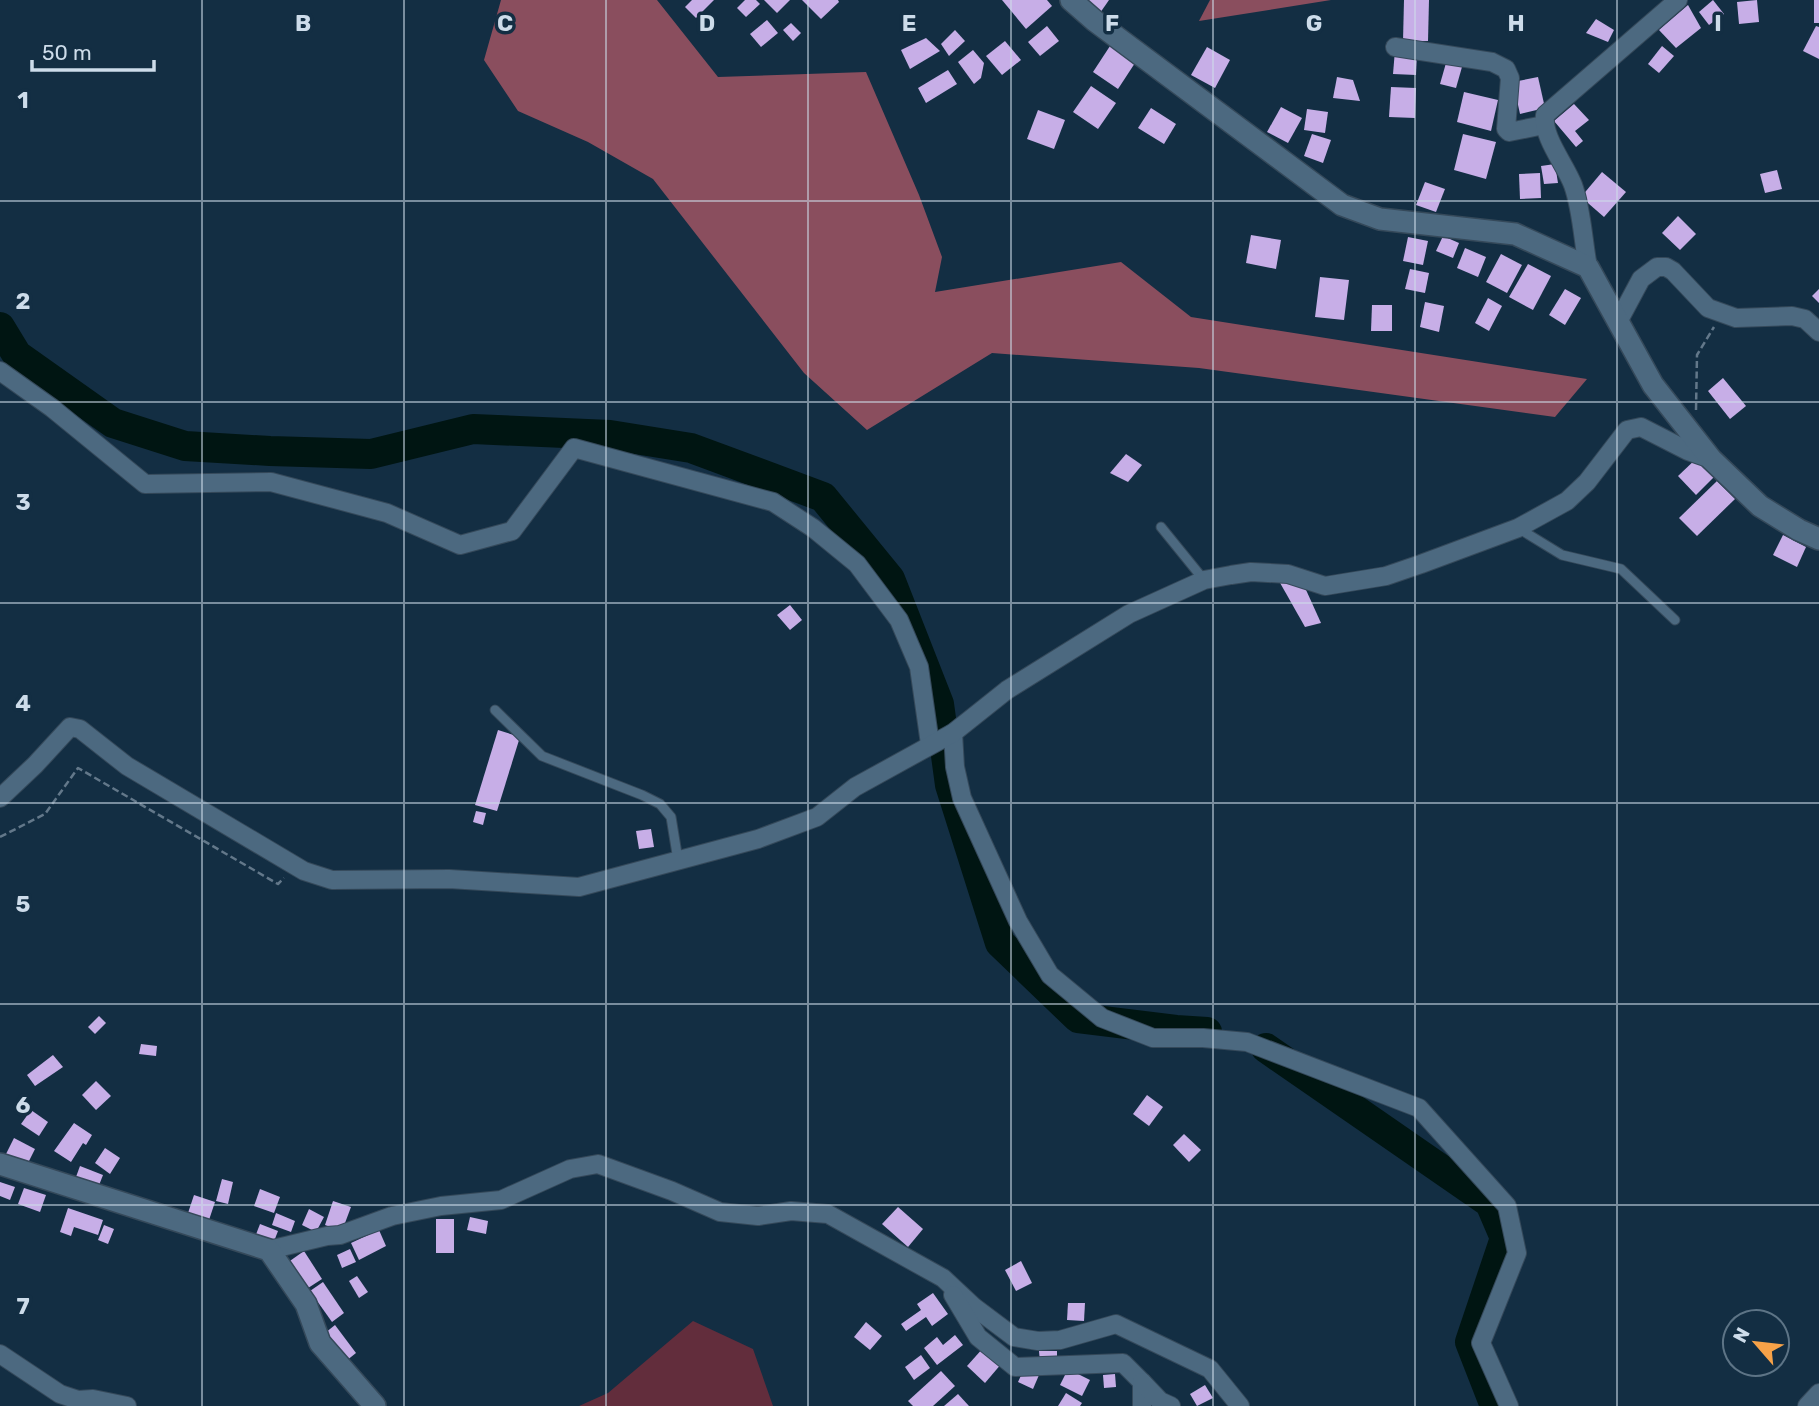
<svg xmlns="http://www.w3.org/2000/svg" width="1819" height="1406" font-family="Rubik,sans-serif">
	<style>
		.green { fill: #622d3c }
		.forest { fill: #8a4e5e }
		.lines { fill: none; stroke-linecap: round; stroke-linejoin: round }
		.river { stroke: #001512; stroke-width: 30 }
		.building { fill: #c7aee7 }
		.service-casing { stroke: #35495a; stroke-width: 11 }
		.minor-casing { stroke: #35495a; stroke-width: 20 }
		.tertiary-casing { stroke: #35495a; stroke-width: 24 }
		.path { stroke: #63788a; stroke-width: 2.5; stroke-dasharray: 7 3.5; stroke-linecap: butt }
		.service { stroke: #4c6980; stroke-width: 9 }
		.minor { stroke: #4c6980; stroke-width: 18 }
		.tertiary { stroke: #4c6980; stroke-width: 21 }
		.grid { fill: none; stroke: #cddcea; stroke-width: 2; stroke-opacity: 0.55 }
		.grid-label { font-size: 23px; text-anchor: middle; font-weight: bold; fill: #cddcea; stroke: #132e43; stroke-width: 7; stroke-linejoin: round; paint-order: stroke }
	</style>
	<rect width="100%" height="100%" fill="#132e43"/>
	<polygon class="green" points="693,1321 753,1349 773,1406 579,1406 608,1393"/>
	<g class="forest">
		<polygon points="501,0 657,0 718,77 866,72 919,195 942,257 935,292 1121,262 1191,317 1587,379 1555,417 1199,368 992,353 867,430 804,373 653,179 588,142 518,111 484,60"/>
		<polygon points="1210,0 1331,0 1199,21"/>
	</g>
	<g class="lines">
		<g class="river">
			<polyline points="0,327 17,355 113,423 185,446 270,451 371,454 473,429 610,435 691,448 823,497 890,579 939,704 950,785 1000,943 1078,1018 1176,1030 1207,1032"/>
			<polyline points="1266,1048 1490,1203 1505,1238 1470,1342 1495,1406"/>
		</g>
	</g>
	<g class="building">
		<polygon points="692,0 714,0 696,18 685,7"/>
		<polygon points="745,0 756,0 760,4 746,17 737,8"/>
		<polygon points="764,0 790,0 777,13"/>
		<polygon points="802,0 838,0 839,2 821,19"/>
		<polygon points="1002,0 1047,0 1052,6 1026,29"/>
		<polygon points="1081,0 1109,0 1100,13"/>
		<polygon points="1404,0 1429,0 1428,41 1403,41"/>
		<polygon points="1713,0 1724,14 1709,25 1699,12"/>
		<polygon points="1757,0 1759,22 1739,24 1737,2"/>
		<rect x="1814" y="0" width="5" height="23"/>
		<polygon points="1688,5 1701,28 1676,48 1659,30"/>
		<polygon points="1596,19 1614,30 1608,42 1586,33"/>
		<polygon points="767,20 778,33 761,47 750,34"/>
		<polygon points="791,23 801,33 793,41 783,30"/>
		<polygon points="1047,26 1059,41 1040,56 1028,42"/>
		<polygon points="1816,26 1819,27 1819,59 1803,51"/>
		<polygon points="955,30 965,41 949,56 941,44"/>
		<polygon points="926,38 940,51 910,69 901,50"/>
		<polygon points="1005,41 1021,60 1002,75 986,56"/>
		<polygon points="1110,46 1135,63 1118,89 1093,72"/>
		<polygon points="1662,46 1674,56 1659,73 1648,64"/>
		<polygon points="1207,47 1230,60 1215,88 1191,75"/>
		<polygon points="973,50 984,63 981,78 974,84 958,62"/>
		<polygon points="1395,50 1417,51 1416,75 1393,74"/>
		<polygon points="1446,63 1462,67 1456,88 1440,84"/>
		<polygon points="948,70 957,84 926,103 918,88"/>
		<polygon points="1337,77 1353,80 1360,101 1333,98"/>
		<polygon points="1538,77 1545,108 1520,114 1513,82"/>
		<polygon points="1091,86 1116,103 1098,129 1073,112"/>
		<polygon points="1391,87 1416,88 1415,118 1389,117"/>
		<polygon points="1464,92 1498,100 1491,131 1457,122"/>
		<polygon points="1574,104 1589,120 1575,131 1583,141 1576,147 1554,121"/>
		<polygon points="1281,107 1302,118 1288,143 1267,132"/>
		<polygon points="1151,108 1176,124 1164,144 1138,128"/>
		<polygon points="1307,109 1328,112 1325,133 1304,130"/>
		<polygon points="1038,110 1065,120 1054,149 1027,139"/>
		<polygon points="1312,134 1331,140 1323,163 1304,156"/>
		<polygon points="1463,134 1496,142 1486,179 1454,170"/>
		<polygon points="1555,164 1558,183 1544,184 1541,166"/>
		<polygon points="1777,170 1782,189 1765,193 1760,174"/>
		<polygon points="1602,172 1626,192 1604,217 1581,197"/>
		<polygon points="1540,173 1541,198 1520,199 1519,174"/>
		<polygon points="1425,182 1445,189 1436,212 1416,205"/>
		<polygon points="1678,216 1696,234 1680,250 1662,233"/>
		<polygon points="1251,235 1281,240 1276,269 1246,263"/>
		<polygon points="1443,236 1459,243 1453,258 1436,251"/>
		<polygon points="1408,237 1428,241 1423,265 1403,261"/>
		<polygon points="1465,248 1486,257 1478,277 1457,268"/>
		<polygon points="1501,254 1522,265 1507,293 1486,282"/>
		<polygon points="1528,264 1551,276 1533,310 1509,297"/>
		<polygon points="1410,269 1429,273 1425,293 1405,289"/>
		<polygon points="1320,277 1349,280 1344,320 1315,317"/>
		<polygon points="1565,289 1581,298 1565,325 1549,315"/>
		<polygon points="1819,289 1819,303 1812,296"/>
		<polygon points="1488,298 1502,306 1489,331 1475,323"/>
		<polygon points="1425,302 1444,306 1439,332 1420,327"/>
		<polygon points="1372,305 1392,305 1392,331 1371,331"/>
		<polygon points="1723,378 1746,406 1730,419 1708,391"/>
		<polygon points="1126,454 1142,465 1128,482 1110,473"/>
		<polygon points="1698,457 1716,475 1696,495 1678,476"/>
		<polygon points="1717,481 1735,499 1697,536 1679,518"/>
		<polygon points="1783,535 1806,547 1797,567 1773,555"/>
		<polygon points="1279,581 1302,581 1321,623 1305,627"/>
		<polygon points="790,605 802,620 790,630 777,615"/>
		<polygon points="498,730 520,737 497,811 475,805"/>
		<polygon points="476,811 486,813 483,825 473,822"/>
		<polygon points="651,829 654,847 639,849 636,831"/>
		<polygon points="99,1016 106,1023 95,1034 88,1027"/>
		<polygon points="141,1044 157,1046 156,1056 139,1054"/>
		<polygon points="53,1055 63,1067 35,1086 27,1075"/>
		<polygon points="96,1081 111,1096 96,1110 82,1095"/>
		<polygon points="1147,1095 1163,1107 1149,1126 1133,1114"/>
		<polygon points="31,1110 48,1122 39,1136 21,1124"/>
		<polygon points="74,1123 92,1135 86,1145 83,1143 71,1162 54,1151"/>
		<polygon points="1184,1134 1201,1150 1189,1162 1173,1145"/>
		<polygon points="14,1138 35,1149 27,1165 6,1154"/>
		<polygon points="105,1148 120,1158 110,1174 95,1163"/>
		<polygon points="80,1166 103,1175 96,1193 73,1185"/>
		<polygon points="222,1179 233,1182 228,1204 216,1201"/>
		<polygon points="0,1182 15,1187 10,1200 0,1196"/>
		<polygon points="24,1188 46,1195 40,1212 18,1204"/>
		<polygon points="260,1189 280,1197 274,1213 254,1206"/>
		<polygon points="194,1195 215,1202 208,1223 187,1216"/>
		<polygon points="333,1201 351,1207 342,1231 325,1225"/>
		<polygon points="898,1207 923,1229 908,1247 882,1224"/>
		<polygon points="68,1208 103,1220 98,1235 74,1227 71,1236 60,1232"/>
		<polygon points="309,1209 324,1217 316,1232 302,1225"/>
		<polygon points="276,1213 295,1221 291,1232 272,1225"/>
		<polygon points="470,1217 488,1221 486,1234 467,1230"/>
		<rect x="436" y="1219" width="18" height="34"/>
		<polygon points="260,1224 278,1231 273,1244 255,1237"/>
		<polygon points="104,1225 114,1229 108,1244 98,1240"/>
		<polygon points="379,1230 386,1246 359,1260 351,1243"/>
		<polygon points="350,1249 356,1262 342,1268 337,1255"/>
		<polygon points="304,1251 322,1279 305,1290 287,1263"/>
		<polygon points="1021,1261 1032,1283 1016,1291 1005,1270"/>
		<polygon points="357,1276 368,1292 359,1298 349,1281"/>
		<polygon points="323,1282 344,1313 332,1322 310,1291"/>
		<polygon points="933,1293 948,1314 932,1326 926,1317 906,1331 901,1324 921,1310 917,1304"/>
		<polygon points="1068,1303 1085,1303 1084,1321 1067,1320"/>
		<polygon points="866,1322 882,1336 870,1350 854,1337"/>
		<polygon points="335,1325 356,1353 346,1361 325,1333"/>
		<polygon points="955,1335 963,1345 937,1365 924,1348 937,1337 943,1345"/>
		<polygon points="984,1347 1002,1363 985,1383 967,1366"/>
		<polygon points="1039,1351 1057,1351 1057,1362 1040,1362"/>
		<polygon points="921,1355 930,1368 914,1380 905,1367"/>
		<polygon points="1024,1369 1039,1375 1033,1389 1018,1382"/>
		<polygon points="1068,1369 1090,1380 1082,1396 1060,1385"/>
		<polygon points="941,1371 955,1386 933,1406 913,1406 908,1401"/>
		<polygon points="1115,1374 1116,1387 1104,1388 1103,1375"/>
		<polygon points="1205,1385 1213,1398 1197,1406 1190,1394"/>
		<polygon points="1066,1393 1082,1403 1080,1406 1058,1406"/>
		<polygon points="958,1394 969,1406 944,1406"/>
	</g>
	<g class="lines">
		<defs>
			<g id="service">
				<polyline points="1161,527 1204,580"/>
				<polyline points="1518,528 1562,555 1621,569 1675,620"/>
				<polyline points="495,710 542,756 642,795 660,804 671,817 678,860"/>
			</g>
			<g id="minor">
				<polyline points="1395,47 1492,62 1506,69 1510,78 1506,129 1509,132 1544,125"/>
				<path d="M1588,267c-5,-26 -6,-57 -15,-82 -8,-21 -31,-48 -28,-70l133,-115"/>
				<polyline points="1618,322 1641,279 1657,267 1666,267 1673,271 1708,308 1736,318 1792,316 1805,319 1819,332"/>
				<polyline points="0,371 52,408 145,484 271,482 387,513 460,545 512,531 574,448 773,502 813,528 857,564 899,620 919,667 930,744"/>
				<polyline points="953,733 955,767 962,798 1018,921 1050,975 1102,1018 1153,1038 1203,1038 1247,1042 1419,1108 1507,1206 1517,1253 1481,1343 1509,1406"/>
				<polyline points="0,798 35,765 70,727 80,729 127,766 304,871 332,880 449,879 579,887 758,839 817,817 855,787 953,733 1007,690 1129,614 1204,580 1231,575 1251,572 1288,574 1325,586 1386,576 1421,564 1518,528 1567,501 1587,482 1627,430 1641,427 1688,451 1711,459"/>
				<polyline points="269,1250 327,1236 340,1235 392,1216 441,1206 501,1200 570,1169 598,1164 672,1191 720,1212 758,1216 791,1211 828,1214 943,1278 974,1307 1014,1337 1038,1341 1060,1340 1116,1324 1210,1369 1240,1406"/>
				<polyline points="953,1295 978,1337 1015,1367 1123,1363 1142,1382 1142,1406"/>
				<polyline points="0,1354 60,1394 78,1400 93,1399 127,1406"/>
				<polyline points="1142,1382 1160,1401 1171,1406"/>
				<polyline points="1807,1406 1819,1393"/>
			</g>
			<g id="tertiary">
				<polyline points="1071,0 1095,21 1342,205 1380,219 1515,234 1588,267 1653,385 1711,459 1760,506 1799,530 1819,539"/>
				<polyline points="0,1164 269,1250 306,1304 320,1343 375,1406"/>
			</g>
		</defs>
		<use href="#service" class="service-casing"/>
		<use href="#minor" class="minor-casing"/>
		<use href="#tertiary" class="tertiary-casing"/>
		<g class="path">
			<polyline points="1696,410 1697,355 1714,327"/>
			<polyline points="0,837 45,814 78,768 278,884 284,878"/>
		</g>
		<use href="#service" class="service"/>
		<use href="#minor" class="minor"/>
		<use href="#tertiary" class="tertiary"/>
	</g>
	<path class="grid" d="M202,0v1406M404,0v1406M606,0v1406M808,0v1406M1011,0v1406M1213,0v1406M1415,0v1406M1617,0v1406M0,201h1819M0,402h1819M0,603h1819M0,803h1819M0,1004h1819M0,1205h1819"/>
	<g class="grid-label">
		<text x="303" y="31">B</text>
		<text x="505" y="31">C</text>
		<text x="707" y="31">D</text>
		<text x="909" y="31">E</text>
		<text x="1112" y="31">F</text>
		<text x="1314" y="31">G</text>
		<text x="1516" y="31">H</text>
		<text x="1718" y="31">I</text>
		<text x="23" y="108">1</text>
		<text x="23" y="309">2</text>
		<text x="23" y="510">3</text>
		<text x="23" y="711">4</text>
		<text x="23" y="912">5</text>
		<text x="23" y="1113">6</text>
		<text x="23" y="1314">7</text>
	</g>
	<g transform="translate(1756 1343) rotate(298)"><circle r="33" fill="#132e43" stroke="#5d7486" stroke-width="2"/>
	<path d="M0-5L12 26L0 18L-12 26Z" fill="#f7a248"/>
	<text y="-10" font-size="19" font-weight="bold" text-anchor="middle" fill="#cddcea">N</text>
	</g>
	<path d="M32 60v10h122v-10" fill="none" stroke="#cddcea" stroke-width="3.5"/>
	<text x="42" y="60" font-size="21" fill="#cddcea" stroke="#132e43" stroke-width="5" paint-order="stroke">50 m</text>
</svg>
